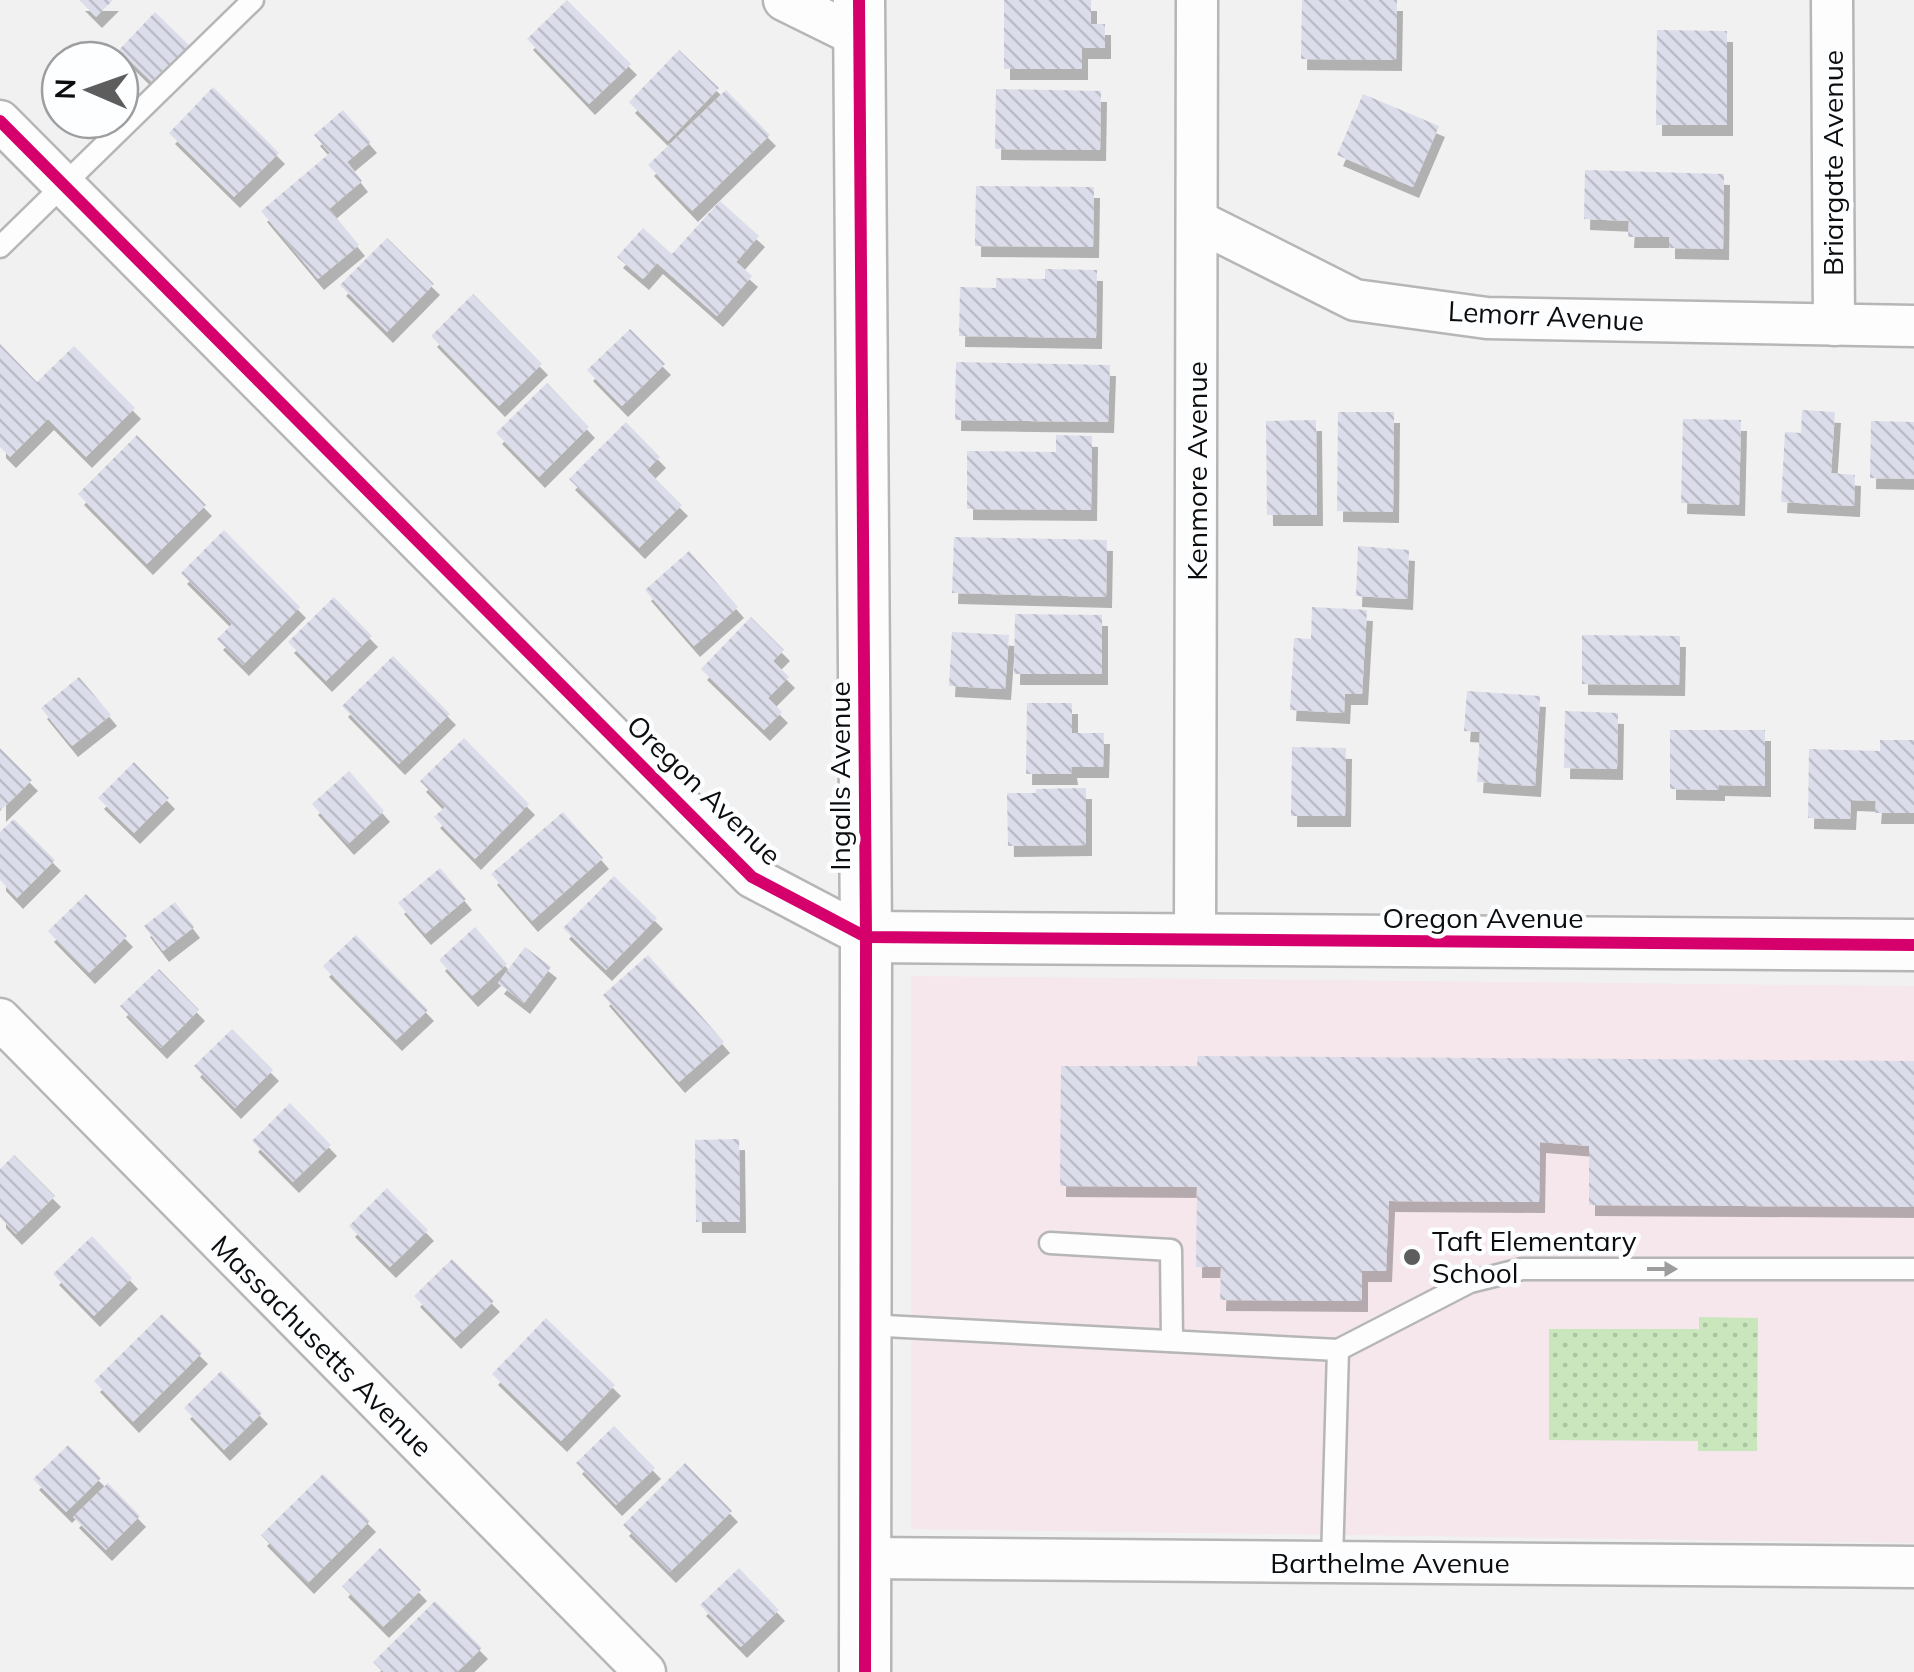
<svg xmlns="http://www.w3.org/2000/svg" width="1914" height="1672" font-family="Mulish,sans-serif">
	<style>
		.education { fill: #f5e7eb }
		.park { fill: url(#park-dots) }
		.building { fill: url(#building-back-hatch); filter: url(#shadow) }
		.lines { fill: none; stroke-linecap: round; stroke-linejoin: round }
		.service-casing { stroke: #b6b6b6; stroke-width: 25 }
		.minor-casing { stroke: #b6b6b6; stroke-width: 45 }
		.tertiary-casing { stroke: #b6b6b6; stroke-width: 55 }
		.service { stroke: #fdfdfd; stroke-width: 20 }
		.minor { stroke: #fdfdfd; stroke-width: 40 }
		.tertiary { stroke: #fdfdfd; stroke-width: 50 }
		.cycleway-casing { stroke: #fdfeff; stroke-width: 19 }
		.cycleway { stroke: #d6006c; stroke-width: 12 }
		.oneway { fill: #9d9d9d }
		.poi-dot { fill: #5d5d5d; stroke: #fdfeff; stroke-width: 4 }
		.labels { text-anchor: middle; stroke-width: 9; stroke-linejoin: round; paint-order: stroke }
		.street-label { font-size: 28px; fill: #0d0d0e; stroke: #fdfeff }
		.poi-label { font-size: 28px; fill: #0d0d0e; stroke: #fdfeff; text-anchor: start }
	</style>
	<defs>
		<pattern id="park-dots" width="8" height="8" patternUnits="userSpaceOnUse" patternTransform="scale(2.5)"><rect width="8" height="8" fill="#c9e6bd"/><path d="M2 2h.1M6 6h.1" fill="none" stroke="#abc4a1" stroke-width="1.8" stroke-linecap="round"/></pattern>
		<pattern id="building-back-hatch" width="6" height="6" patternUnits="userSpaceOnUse" patternTransform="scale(2.5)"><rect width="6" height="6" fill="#dcddea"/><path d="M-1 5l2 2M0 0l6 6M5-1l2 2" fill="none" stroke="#bcbcc8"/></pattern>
		<filter id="shadow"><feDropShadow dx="6" dy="11" stdDeviation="0" flood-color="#0004"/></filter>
	</defs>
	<rect width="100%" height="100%" fill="#f1f1f1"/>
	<polygon class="education" points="911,976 1914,986 1914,1543 911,1529"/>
	<polygon class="park" points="1699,1317 1758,1318 1757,1451 1698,1451 1698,1441 1549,1440 1549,1329 1699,1329"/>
	<g class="building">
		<polygon points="79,0 113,0 96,17"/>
		<polygon points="567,0 631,64 589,104 527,39"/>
		<polygon points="1004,0 1091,0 1091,24 1105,24 1105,48 1082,48 1082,69 1004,69"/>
		<polygon points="1302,0 1397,0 1396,60 1301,59"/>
		<polygon points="155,12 193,49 156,86 119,50"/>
		<polygon points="1657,30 1727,31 1727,125 1656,125"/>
		<polygon points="679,50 719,88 668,141 629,102"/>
		<polygon points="213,87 279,153 234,197 169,133"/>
		<polygon points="996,89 1101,91 1100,150 995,149"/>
		<polygon points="726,90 770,135 692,211 648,165"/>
		<polygon points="1363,94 1439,126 1413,187 1337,155"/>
		<polygon points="343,110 371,142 347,162 362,181 329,209 359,245 318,279 261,211 330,153 314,135"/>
		<polygon points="1585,170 1724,174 1723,249 1669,248 1669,237 1628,237 1629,221 1584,219"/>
		<polygon points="976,186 1094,187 1093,247 975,246"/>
		<polygon points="720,201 759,236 736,262 752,276 717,316 657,263 643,279 617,257 643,228 672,254"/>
		<polygon points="387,238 434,284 387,332 340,285"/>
		<polygon points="1045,269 1097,270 1096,338 959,336 960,287 996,288 996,278 1045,279"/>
		<polygon points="473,294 542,364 499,406 431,336"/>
		<polygon points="630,329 665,364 622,406 587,370"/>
		<polygon points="0,344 37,382 74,346 135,408 86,457 48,419 10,457 0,447"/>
		<polygon points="956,362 1110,365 1108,422 955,420"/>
		<polygon points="547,383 589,427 539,477 496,433"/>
		<polygon points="1802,410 1835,412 1831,473 1855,475 1854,506 1781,502 1785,432 1801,433"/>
		<polygon points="1338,412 1394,412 1393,512 1337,511"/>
		<polygon points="1683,419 1741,420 1739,505 1681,503"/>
		<polygon points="1316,420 1317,515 1267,515 1266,421"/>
		<polygon points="1871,421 1914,422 1914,479 1870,478"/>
		<polygon points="626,422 660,457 647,470 682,505 639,548 569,479"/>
		<polygon points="137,435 206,505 147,564 78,494"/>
		<polygon points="1056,435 1092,436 1091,510 967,509 967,451 1056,452"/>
		<polygon points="224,530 300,607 243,665 217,639 232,624 181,573"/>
		<polygon points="954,537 1107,540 1106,597 952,593"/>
		<polygon points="1358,546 1409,550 1407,599 1356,596"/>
		<polygon points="689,551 738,607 694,646 645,590"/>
		<polygon points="334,597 372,636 326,681 288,642"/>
		<polygon points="1312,607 1367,610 1362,694 1345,694 1344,713 1290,710 1294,638 1311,639"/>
		<polygon points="1015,614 1102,615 1102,674 1014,674"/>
		<polygon points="751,617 784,650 773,661 789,677 768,698 782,712 764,730 701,669"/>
		<polygon points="952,632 1009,635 1005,689 949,686"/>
		<polygon points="1582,635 1680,636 1679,685 1582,684"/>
		<polygon points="393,656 450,714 399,764 342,706"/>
		<polygon points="79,677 111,715 72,746 41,708"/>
		<polygon points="1467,691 1540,696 1535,786 1477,782 1480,732 1464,731"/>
		<polygon points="1027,703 1072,703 1072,733 1104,733 1103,767 1071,767 1072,774 1026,774"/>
		<polygon points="1565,711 1618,713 1617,769 1564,768"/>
		<polygon points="1670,730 1765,730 1765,786 1719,785 1719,790 1670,789"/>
		<polygon points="464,738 529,804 475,859 434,817 445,807 420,781"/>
		<polygon points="1880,740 1914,740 1914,813 1875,813 1876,801 1851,800 1850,819 1808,818 1809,749 1880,751"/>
		<polygon points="1292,747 1346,748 1345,816 1291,816"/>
		<polygon points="0,748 32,780 0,811"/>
		<polygon points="134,762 169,798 134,833 98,798"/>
		<polygon points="349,771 384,811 348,844 312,804"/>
		<polygon points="1086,788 1086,845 1008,846 1007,793 1036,793 1036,789"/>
		<polygon points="563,812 603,858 532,921 491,874"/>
		<polygon points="14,819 55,860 17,898 0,880 0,832"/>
		<polygon points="440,868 466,899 425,934 398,903"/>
		<polygon points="614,876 657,918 606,970 563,928"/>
		<polygon points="86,894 127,936 89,973 48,931"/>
		<polygon points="175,902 194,927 163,951 144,926"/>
		<polygon points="475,927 507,964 472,996 439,960"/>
		<polygon points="356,935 428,1010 396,1040 323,966"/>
		<polygon points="525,947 551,967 524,1003 498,983"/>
		<polygon points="648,955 724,1042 679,1082 603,995"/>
		<polygon points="159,969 199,1010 161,1048 120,1006"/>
		<polygon points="232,1029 273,1070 235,1108 194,1066"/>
		<polygon points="1198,1056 1914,1061 1914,1207 1589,1205 1589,1146 1540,1142 1539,1202 1389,1201 1386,1271 1362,1271 1362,1301 1220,1300 1221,1267 1196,1267 1197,1187 1060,1186 1061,1066 1197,1066"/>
		<polygon points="290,1103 331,1145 293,1182 252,1141"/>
		<polygon points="739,1139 740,1222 696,1222 695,1140"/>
		<polygon points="14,1155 55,1196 16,1234 0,1217 0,1169"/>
		<polygon points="387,1188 428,1230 390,1267 349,1226"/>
		<polygon points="92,1236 132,1278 94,1316 53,1274"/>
		<polygon points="452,1259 494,1301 455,1338 414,1296"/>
		<polygon points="162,1314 202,1353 133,1422 94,1381"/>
		<polygon points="546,1318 615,1385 561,1441 492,1374"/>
		<polygon points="221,1371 262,1413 224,1450 184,1408"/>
		<polygon points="614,1426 655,1468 616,1505 576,1463"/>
		<polygon points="68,1445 101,1478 66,1512 33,1479"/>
		<polygon points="685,1463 732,1511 670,1572 623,1525"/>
		<polygon points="323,1474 370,1521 308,1583 261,1535"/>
		<polygon points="108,1483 140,1516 106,1550 73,1517"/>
		<polygon points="380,1548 421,1590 383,1627 342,1586"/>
		<polygon points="739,1568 779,1610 741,1647 700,1605"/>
		<polygon points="435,1601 482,1648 457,1672 383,1672 373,1662"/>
	</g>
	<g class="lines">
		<defs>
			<g id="service">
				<polyline points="0,247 253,0"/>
				<polyline points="1050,1243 1171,1250 1172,1341"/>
				<polyline points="866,1325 1338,1350 1332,1562"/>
				<polyline points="1338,1350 1470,1282 1522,1269 1914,1269"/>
			</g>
			<g id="minor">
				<polyline points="784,0 859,37"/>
				<polyline points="1832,0 1834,325"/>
				<polyline points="0,121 752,877 866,937"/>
				<polyline points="1198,221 1355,300 1487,318 1914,326"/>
				<polyline points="1195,942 1197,0"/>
				<polyline points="0,1019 645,1672"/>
				<polyline points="865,1558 1914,1567"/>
			</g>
			<g id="tertiary">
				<polyline points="859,0 866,937 865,1672"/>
				<polyline points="866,937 1914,945"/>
			</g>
		</defs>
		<use href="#service" class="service-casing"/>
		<use href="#minor" class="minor-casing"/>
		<use href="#tertiary" class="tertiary-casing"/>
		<use href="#service" class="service"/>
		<use href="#minor" class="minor"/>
		<use href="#tertiary" class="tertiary"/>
		<defs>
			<g id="cycleway">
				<polyline points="859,0 866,937 865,1672"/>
				<polyline points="0,121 752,877 866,937 1914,945"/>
			</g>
		</defs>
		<use href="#cycleway" class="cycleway-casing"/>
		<use href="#cycleway" class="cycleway"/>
	</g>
	<defs><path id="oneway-solid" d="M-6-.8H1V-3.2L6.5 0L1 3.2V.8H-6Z" transform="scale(2.5)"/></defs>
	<use class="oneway" href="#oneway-solid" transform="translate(1662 1269)"/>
	<circle class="poi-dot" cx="1412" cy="1257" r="10"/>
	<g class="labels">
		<g class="street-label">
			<text transform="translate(1833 163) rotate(-90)" y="10">Briargate Avenue</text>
			<text transform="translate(1546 316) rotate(3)" y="10">Lemorr Avenue</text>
			<text transform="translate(1197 471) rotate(-90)" y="10">Kenmore Avenue</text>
			<text transform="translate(840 776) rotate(-90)" y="10">Ingalls Avenue</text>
			<text transform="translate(704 790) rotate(44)" y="10">Oregon Avenue</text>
			<text x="1483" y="928">Oregon Avenue</text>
			<text transform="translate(322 1346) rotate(45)" y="10">Massachusetts Avenue</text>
			<text x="1390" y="1573">Barthelme Avenue</text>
		</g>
		<g class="poi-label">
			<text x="1432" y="1251">Taft Elementary<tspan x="1432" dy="32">School</tspan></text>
		</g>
	</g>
	<g transform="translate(90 90) rotate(272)"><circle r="48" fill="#fdfeff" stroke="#9d9e9f" stroke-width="2.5"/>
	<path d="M0-8L18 38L0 25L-18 38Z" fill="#5d5d5d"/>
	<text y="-15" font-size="28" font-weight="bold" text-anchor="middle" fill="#0d0d0e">N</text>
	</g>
</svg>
